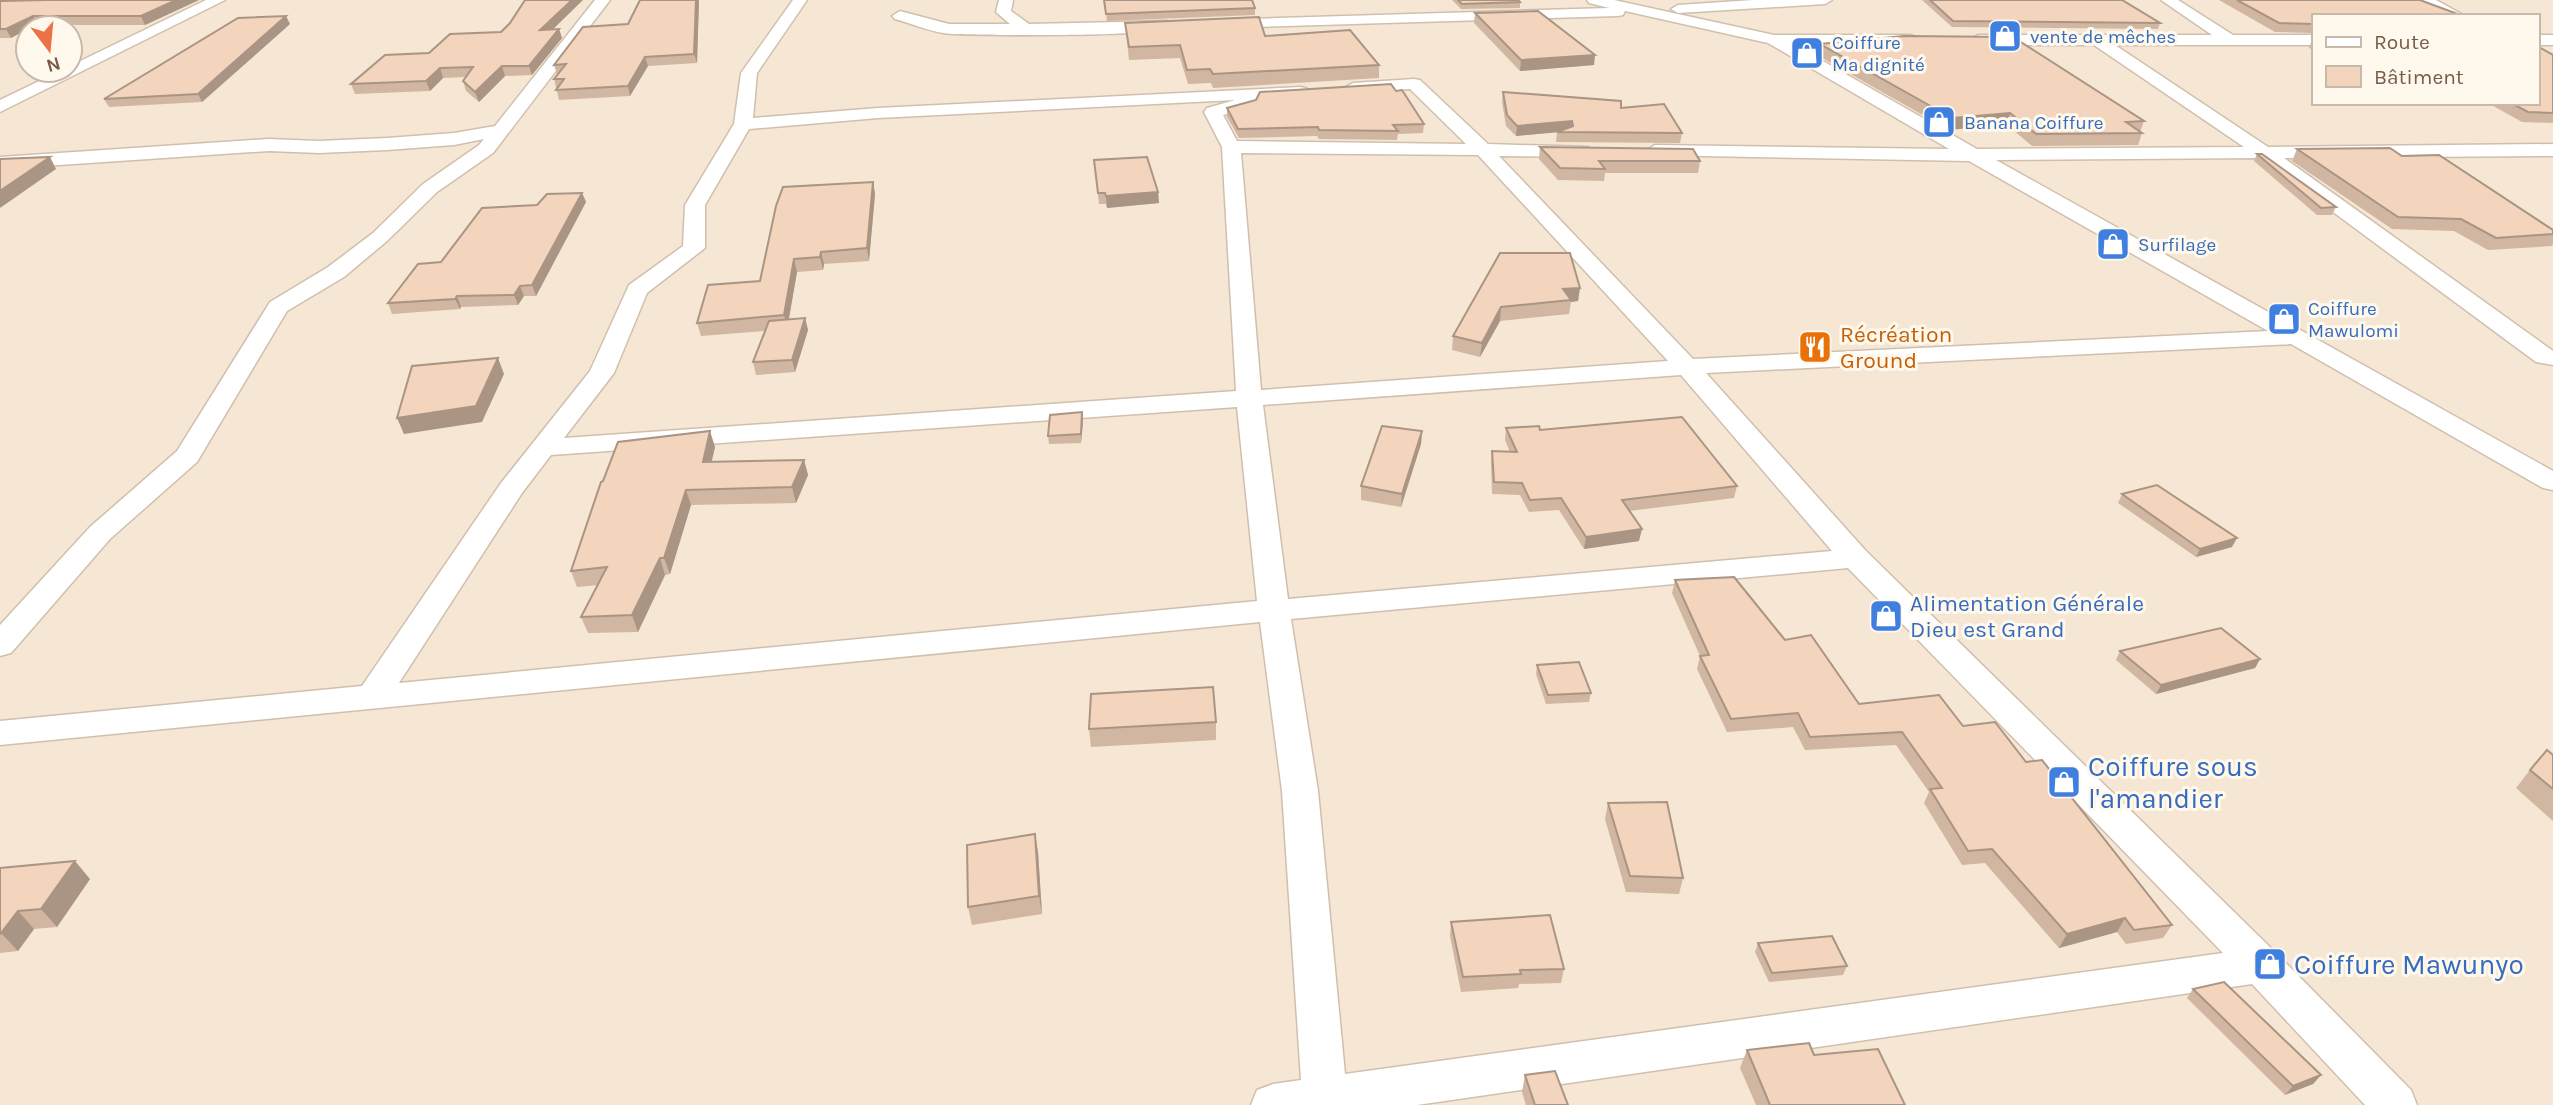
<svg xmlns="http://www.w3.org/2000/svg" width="2553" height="1105" font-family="Karla,sans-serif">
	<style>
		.residential { fill: #f5e7d3; fill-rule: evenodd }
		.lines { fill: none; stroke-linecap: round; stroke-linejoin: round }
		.minor-casing { stroke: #d1bfad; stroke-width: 3 }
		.minor { fill: #fff; fill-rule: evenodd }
		.wall { fill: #d1b6a2 }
		.shaded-wall { fill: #aa9484 }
		.building { fill: #f3d4bc; stroke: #aa9484; stroke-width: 2 }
		.labels { text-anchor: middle; stroke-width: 6; stroke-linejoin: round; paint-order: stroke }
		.far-shop-label { font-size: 19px; fill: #366cbe; stroke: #fff8ed; text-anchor: start }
		.food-label { font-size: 23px; fill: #c56008; stroke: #fff8ed; text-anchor: start }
		.shop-label { font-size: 23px; fill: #366cbe; stroke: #fff8ed; text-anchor: start }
		.near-shop-label { font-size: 28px; fill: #366cbe; stroke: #fff8ed; text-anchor: start }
	</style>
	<rect width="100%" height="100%" fill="#fdf5e5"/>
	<path class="residential" d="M0,0h2553v1105h-2553zM2313,16h224v87h-224zM28,28h42v42h-42z"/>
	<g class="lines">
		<defs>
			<g id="minor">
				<polygon points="206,0 225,0 0,112 0,100 62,70 70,70 70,66"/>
				<polygon points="595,0 610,0 493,153 437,192 387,241 344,277 287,311 197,462 110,539 11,653 0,656 0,625 90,527 177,451 270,302 328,267 373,233 423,184 479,145 484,139 454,145 387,150 319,153 269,151 0,169 0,157 269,139 319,141 387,138 454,133 495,126"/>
				<path d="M793,0h14l-50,73 -4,45 125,-10 422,-21 6,1 3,4 -3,4 -50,3 2,3 -3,4 -32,9 14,26 229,3 -56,-55 -57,4 -9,-5 9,-5 61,-4 6,1 68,64 100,3 2,4 -9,6 -82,-1 194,203 575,-28 -299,-170 -321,-6 -2,-4 9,-6 294,4 -181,-106 -143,-32 -2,4 -5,1 -398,12 -5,-2 -3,-3 3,-3 394,-12 -20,-5 -2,-3h27l160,35h136l6,2 2,3 -2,3 -123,1 184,105 267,-2 -150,-102h-116l-8,-5 8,-5h234l-51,-35h17l55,35h80v10h-198l153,102 285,-3v12l-269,2 269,193v14l-17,-3 -276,-204 -264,2 557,311v19l-10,-2 -252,-144 -585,29 160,178 410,402 135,137 6,15h-52l-113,-121 -835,121h-166l6,-15 16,-6 28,-4 -19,-289 -22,-169 -1260,123v-24l362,-35 139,-203 89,-112 39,-86 54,-39 2,-41 49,-81 7,-51zM1235,100l-28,8 -3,4 18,35 14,244 -672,47 50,-65 33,-80 58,-45v-43l44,-76 129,-11zM1241,153l237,2 190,206 -407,29zM1681,375l151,176 -544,48 -25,-194zM1237,407l20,194 -858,82 123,-190 29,-38zM1848,568l375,385 -878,121 -27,-283 -27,-172z"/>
				<path d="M999,0h14l-2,11 18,13 138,-3 8,5c-12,12 -195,9 -223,8 -19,-1 -39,-10 -57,-15l-3,-3 8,-5 49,13h61l-14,-12z"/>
				<polygon points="1753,0 1832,0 1825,4 1678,13 1671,9 1678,5"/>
				<polygon points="2417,0 2436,0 2465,16 2445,16"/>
				<rect x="2537" y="35" width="16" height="10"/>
			</g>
		</defs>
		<use href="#minor" class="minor-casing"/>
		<use href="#minor" class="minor"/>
	</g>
	<g class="wall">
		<polygon points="46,0 199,0 145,25 38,25 31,28 28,28 11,38 0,38 0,1"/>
		<polygon points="640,0 699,0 697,63 648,66 630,96 559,100 554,79 558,74 557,74 554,65 628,24"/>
		<polygon points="1104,0 1255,8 1255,15 1107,21"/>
		<polygon points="1452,0 1518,0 1520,2 1520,8 1461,9"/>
		<polygon points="1922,0 2122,0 2160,23 2158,29 1952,27"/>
		<polygon points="2219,0 2420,0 2313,16 2313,33 2275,32"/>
		<polygon points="1475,13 1594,65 1520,71 1474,23"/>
		<polygon points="1125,23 1265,36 1379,65 1379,78 1213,88 1211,83 1188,84 1180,58 1129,60"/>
		<polygon points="290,24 202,102 109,107 104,99"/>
		<polygon points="553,29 559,29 562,38 532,75 505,76 479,102 466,91 463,81 466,77 443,78 430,91 355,94 351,84 429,53"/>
		<polygon points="2313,38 2313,50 2309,48"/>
		<polygon points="1820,44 2144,121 2140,132 2142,133 2138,145 2032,146 2006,124 1949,130 1817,55"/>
		<polygon points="2553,55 2553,123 2522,122 2488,103 2537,103"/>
		<polygon points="1503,92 1621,108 1682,133 1680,143 1556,142 1557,132 1516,136 1506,126 1502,102"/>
		<polygon points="1227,108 1424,124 1423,133 1398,134 1397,140 1319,139 1317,136 1239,138 1227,117"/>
		<polygon points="1540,147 1700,161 1698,173 1605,173 1604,181 1558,180 1539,159"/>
		<polygon points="2297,149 2402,156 2553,230 2553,244 2552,246 2488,250 2454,231 2392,229 2292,161"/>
		<polygon points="2257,154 2336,207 2332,215 2317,215 2254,161"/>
		<polygon points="1094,160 1158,192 1159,203 1107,208 1106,204 1099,204"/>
		<polygon points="873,182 875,194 869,261 824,264 823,270 797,272 789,319 805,318 808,330 795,372 756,375 753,362 765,331 701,336 697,323 760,281"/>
		<polygon points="582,193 586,202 536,296 524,296 518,305 461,307 460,309 392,314 388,303 441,262 537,205"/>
		<polygon points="1500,253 1580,288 1578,301 1571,302 1569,314 1500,321 1480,357 1452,350 1453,336"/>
		<polygon points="1082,412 1083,420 1081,443 1049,444 1048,436"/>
		<polygon points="1506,428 1540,430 1737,486 1734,498 1629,511 1639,541 1584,549 1559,510 1529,512 1520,495 1492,494 1491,463 1492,451 1510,452 1505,440"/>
		<polygon points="1422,431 1421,444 1401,507 1361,500 1361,486"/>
		<polygon points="715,447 711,462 804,460 808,475 796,503 691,505 670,574 665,575 638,632 588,633 581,617 598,585 577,587 571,571 603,481"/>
		<polygon points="2122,494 2232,547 2196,557 2118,503"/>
		<polygon points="1675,580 1785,640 1859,704 1963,726 2026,762 2172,925 2163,938 2126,944 2117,932 2059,948 1985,863 1962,865 1924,803 1929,792 1896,745 1805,750 1793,727 1727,732 1697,669 1700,656 1672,593"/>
		<polygon points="2120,651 2260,659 2255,668 2156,694 2116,660"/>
		<polygon points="1537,665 1591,693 1589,702 1546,704 1536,674"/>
		<polygon points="1216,722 1216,740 1091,747 1089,729"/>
		<polygon points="2553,755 2553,821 2516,788 2530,770"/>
		<polygon points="1608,803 1683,878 1679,894 1626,892 1605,819"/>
		<polygon points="1035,834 1038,852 1042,914 972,925 968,907"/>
		<polygon points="0,868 90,879 57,927 34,929 18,951 0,953"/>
		<polygon points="1451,922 1564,969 1561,983 1519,984 1518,988 1461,992 1450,936"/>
		<polygon points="1758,943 1847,966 1843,975 1769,982 1755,952"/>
		<polygon points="2193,989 2321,1075 2313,1084 2285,1095 2187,998"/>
		<polygon points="1747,1050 1814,1055 1905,1105 1756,1105 1740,1068"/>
		<polygon points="1525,1075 1568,1105 1526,1105 1522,1092"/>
	</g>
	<g class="shaded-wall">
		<polygon points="176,0 199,0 145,25 141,16"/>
		<polygon points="572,0 583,0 543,39 540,30"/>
		<polygon points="696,0 699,0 697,63 694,54"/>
		<polygon points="33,16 38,25 31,28 28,28 28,29 11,38 6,29"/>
		<polygon points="286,16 290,24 202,102 198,94"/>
		<polygon points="559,29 562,38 532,75 529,66"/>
		<polygon points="1595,55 1594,65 1520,71 1521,60"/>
		<polygon points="645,57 648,66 630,96 628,86"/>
		<polygon points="502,66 505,76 479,102 475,92"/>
		<polygon points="440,68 443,78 430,91 426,81"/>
		<polygon points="2010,113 2006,124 1949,130 1952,118"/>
		<polygon points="1572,121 1571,131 1516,136 1517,126"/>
		<polygon points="50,157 56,169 0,208 0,191"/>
		<polygon points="873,182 875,194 869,261 867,248"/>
		<polygon points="1158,192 1159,203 1107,208 1106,196"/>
		<polygon points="582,193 586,202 536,296 532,285"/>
		<polygon points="821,252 824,264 823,270 820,257"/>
		<polygon points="794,259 797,272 787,329 784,315"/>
		<polygon points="520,286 524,296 518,305 514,295"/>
		<polygon points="1580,288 1578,301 1571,302 1563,289"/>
		<polygon points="457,296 461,307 460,309 455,299"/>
		<polygon points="1501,307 1500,321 1480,357 1482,343"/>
		<polygon points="805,318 808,330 795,372 792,360"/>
		<polygon points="498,358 504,374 482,422 404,434 397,418"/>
		<polygon points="1082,412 1083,420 1081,443 1081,434"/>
		<polygon points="710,431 715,447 708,478 703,462"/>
		<polygon points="1422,431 1421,444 1401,507 1402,494"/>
		<polygon points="804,460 808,475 796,503 792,487"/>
		<polygon points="686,490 691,505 670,574 664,558"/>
		<polygon points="1642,529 1639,541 1584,549 1586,537"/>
		<polygon points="2237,538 2232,547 2196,557 2200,549"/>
		<polygon points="660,558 665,575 638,632 632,615"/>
		<polygon points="2260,659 2255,668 2156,694 2161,685"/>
		<polygon points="1035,834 1038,852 1042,914 1039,896"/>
		<polygon points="75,861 90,879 57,927 41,909"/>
		<polygon points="18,911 34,929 18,951 1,933"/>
		<polygon points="2125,918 2117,932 2059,948 2067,934"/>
		<polygon points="2321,1075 2313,1084 2285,1095 2293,1086"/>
	</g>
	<g class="building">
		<polygon points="46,0 176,0 141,16 33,16 6,29 0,29 0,1"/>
		<polygon points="525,0 572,0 540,30 559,29 529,66 502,66 475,92 463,81 473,67 440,68 426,81 351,84 385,55 429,53 450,34 501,32 510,23"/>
		<polygon points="640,0 696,0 694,54 645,57 628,86 556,90 564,79 554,79 566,64 554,65 583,27 628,24"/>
		<polygon points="1104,0 1252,0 1255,8 1106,14"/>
		<polygon points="1458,0 1518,0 1520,2 1462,4"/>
		<polygon points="1930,0 2122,0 2160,23 1953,21"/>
		<polygon points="2237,0 2420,0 2463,16 2313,16 2313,24 2279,23"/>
		<polygon points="1538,11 1595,55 1521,60 1475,13"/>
		<polygon points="286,16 198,94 104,99 238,18"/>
		<polygon points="1259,17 1265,36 1350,30 1379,65 1213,74 1210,69 1187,70 1180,45 1129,47 1125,23"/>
		<polygon points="1904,36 2013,37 2144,121 2126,122 2142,133 2036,134 2010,113 1952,118 1820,44"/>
		<polygon points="2537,46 2553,55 2553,113 2528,112 2511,103 2537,103"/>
		<polygon points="1391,84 1396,91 1402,90 1424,124 1393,125 1398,131 1319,130 1318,127 1238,129 1227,108 1256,100 1260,92"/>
		<polygon points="1503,92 1621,101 1621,108 1664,104 1682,133 1557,132 1573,126 1572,121 1517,126 1507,115"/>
		<polygon points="1540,147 1693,149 1700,161 1599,161 1605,169 1560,168"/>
		<polygon points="2390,148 2402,156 2439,155 2553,230 2553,234 2496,238 2461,219 2398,217 2297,149"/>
		<polygon points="2257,154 2262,154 2336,207 2321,208"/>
		<polygon points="50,157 0,191 0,159"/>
		<polygon points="1147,157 1158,192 1106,196 1105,193 1098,193 1094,160"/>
		<polygon points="873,182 867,248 821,252 820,257 794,259 784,315 697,323 708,285 760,281 776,206 783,187"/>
		<polygon points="582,193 532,285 520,286 514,295 457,296 455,299 388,303 418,264 441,262 482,208 537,205 547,194"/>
		<polygon points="1500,253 1570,253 1580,288 1563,289 1571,300 1501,307 1482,343 1453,336"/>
		<polygon points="805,318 792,360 753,362 769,321"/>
		<polygon points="498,358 476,406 397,418 412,366"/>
		<polygon points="1082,412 1081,434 1048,436 1050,415"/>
		<polygon points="1682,417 1737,486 1622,500 1642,529 1586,537 1561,498 1530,500 1522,483 1494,482 1492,451 1517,452 1506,428 1539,426 1540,430"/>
		<polygon points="1382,426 1422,431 1402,494 1361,486"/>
		<polygon points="710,431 703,462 804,460 792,487 686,490 664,558 660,558 632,615 581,617 607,567 571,571 601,482 603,481 618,442"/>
		<polygon points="2157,485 2237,538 2200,549 2122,494"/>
		<polygon points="1734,577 1785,640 1811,635 1859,704 1939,695 1963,726 1995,722 2026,762 2042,760 2172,925 2134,930 2125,918 2067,934 1992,849 1968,851 1930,789 1942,788 1902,732 1810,737 1798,713 1731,719 1700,656 1709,655 1675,580"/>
		<polygon points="2221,628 2260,659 2161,685 2120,651"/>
		<polygon points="1579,662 1591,693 1548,695 1537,665"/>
		<polygon points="1213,687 1216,722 1089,729 1091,694"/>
		<polygon points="2547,750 2553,755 2553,789 2530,770"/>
		<polygon points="1667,802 1683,878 1630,876 1608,803"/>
		<polygon points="1035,834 1039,896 968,907 967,845"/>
		<polygon points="75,861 41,909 18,911 1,933 0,934 0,868"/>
		<polygon points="1550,915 1564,969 1520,970 1521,974 1463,977 1451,922"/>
		<polygon points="1832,936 1847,966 1772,973 1758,943"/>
		<polygon points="2224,982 2321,1075 2293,1086 2193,989"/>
		<polygon points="1809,1043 1814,1055 1878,1049 1905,1105 1770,1105 1747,1050"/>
		<polygon points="1555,1071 1568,1105 1535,1105 1525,1075"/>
	</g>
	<defs>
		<symbol id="shop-square" viewBox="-11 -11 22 22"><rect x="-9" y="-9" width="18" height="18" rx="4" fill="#3f7fe0" stroke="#fff8ed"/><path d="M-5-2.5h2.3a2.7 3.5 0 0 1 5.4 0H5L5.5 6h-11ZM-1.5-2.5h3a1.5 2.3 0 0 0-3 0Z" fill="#fff"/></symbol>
		<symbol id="restaurant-square" viewBox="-11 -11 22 22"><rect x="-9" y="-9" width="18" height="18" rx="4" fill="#e8710a" stroke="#fff8ed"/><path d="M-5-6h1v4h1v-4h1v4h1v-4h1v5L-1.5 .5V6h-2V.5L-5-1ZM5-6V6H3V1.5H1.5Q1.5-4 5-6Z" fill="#fff"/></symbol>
	</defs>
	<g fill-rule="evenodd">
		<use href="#shop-square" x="1986" y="17" width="38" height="38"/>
		<use href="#shop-square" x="1788" y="34" width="38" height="38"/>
		<use href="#shop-square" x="1920" y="103" width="38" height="38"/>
		<use href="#shop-square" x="2094" y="225" width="38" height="38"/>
		<use href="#shop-square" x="2265" y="300" width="38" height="38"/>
		<use href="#restaurant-square" x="1796" y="328" width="38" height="38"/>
		<use href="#shop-square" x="1867" y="597" width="38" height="38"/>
		<use href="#shop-square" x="2045" y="763" width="38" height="38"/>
		<use href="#shop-square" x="2251" y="945" width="38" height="38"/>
	</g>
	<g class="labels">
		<g class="far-shop-label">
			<text x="2030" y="43">vente de mêches</text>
			<text x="1832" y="49">Coiffure<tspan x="1832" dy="22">Ma dignité</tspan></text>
			<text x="1964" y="129">Banana Coiffure</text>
			<text x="2138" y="251">Surfilage</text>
			<text x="2308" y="315">Coiffure<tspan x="2308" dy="22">Mawulomi</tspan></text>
		</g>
		<g class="food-label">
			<text x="1840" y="342">Récréation<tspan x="1840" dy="26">Ground</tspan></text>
		</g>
		<g class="shop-label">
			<text x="1910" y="611">Alimentation Générale<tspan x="1910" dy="26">Dieu est Grand</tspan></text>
		</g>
		<g class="near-shop-label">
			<text x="2088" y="776">Coiffure sous<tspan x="2088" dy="32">l'amandier</tspan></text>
			<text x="2294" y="974">Coiffure Mawunyo</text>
		</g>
	</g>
	<rect x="2312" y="14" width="228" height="91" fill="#fff8ed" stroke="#c9b9ab" stroke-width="2"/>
	<rect x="2326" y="37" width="35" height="10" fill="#ffffff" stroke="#c9b9ab" stroke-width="2"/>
	<text x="2374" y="49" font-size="21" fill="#775b49">Route</text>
	<rect x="2326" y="66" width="35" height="21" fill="#f3d4bc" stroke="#c9b9ab" stroke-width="2"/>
	<text x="2374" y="84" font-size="21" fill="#775b49">Bâtiment</text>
	<g transform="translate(49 49) rotate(164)"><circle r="33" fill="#fff8ed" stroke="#c9b9ab" stroke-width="2"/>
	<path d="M0-5L12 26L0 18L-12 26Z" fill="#eb7147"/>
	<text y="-10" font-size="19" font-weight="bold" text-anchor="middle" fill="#775b49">N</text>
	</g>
</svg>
